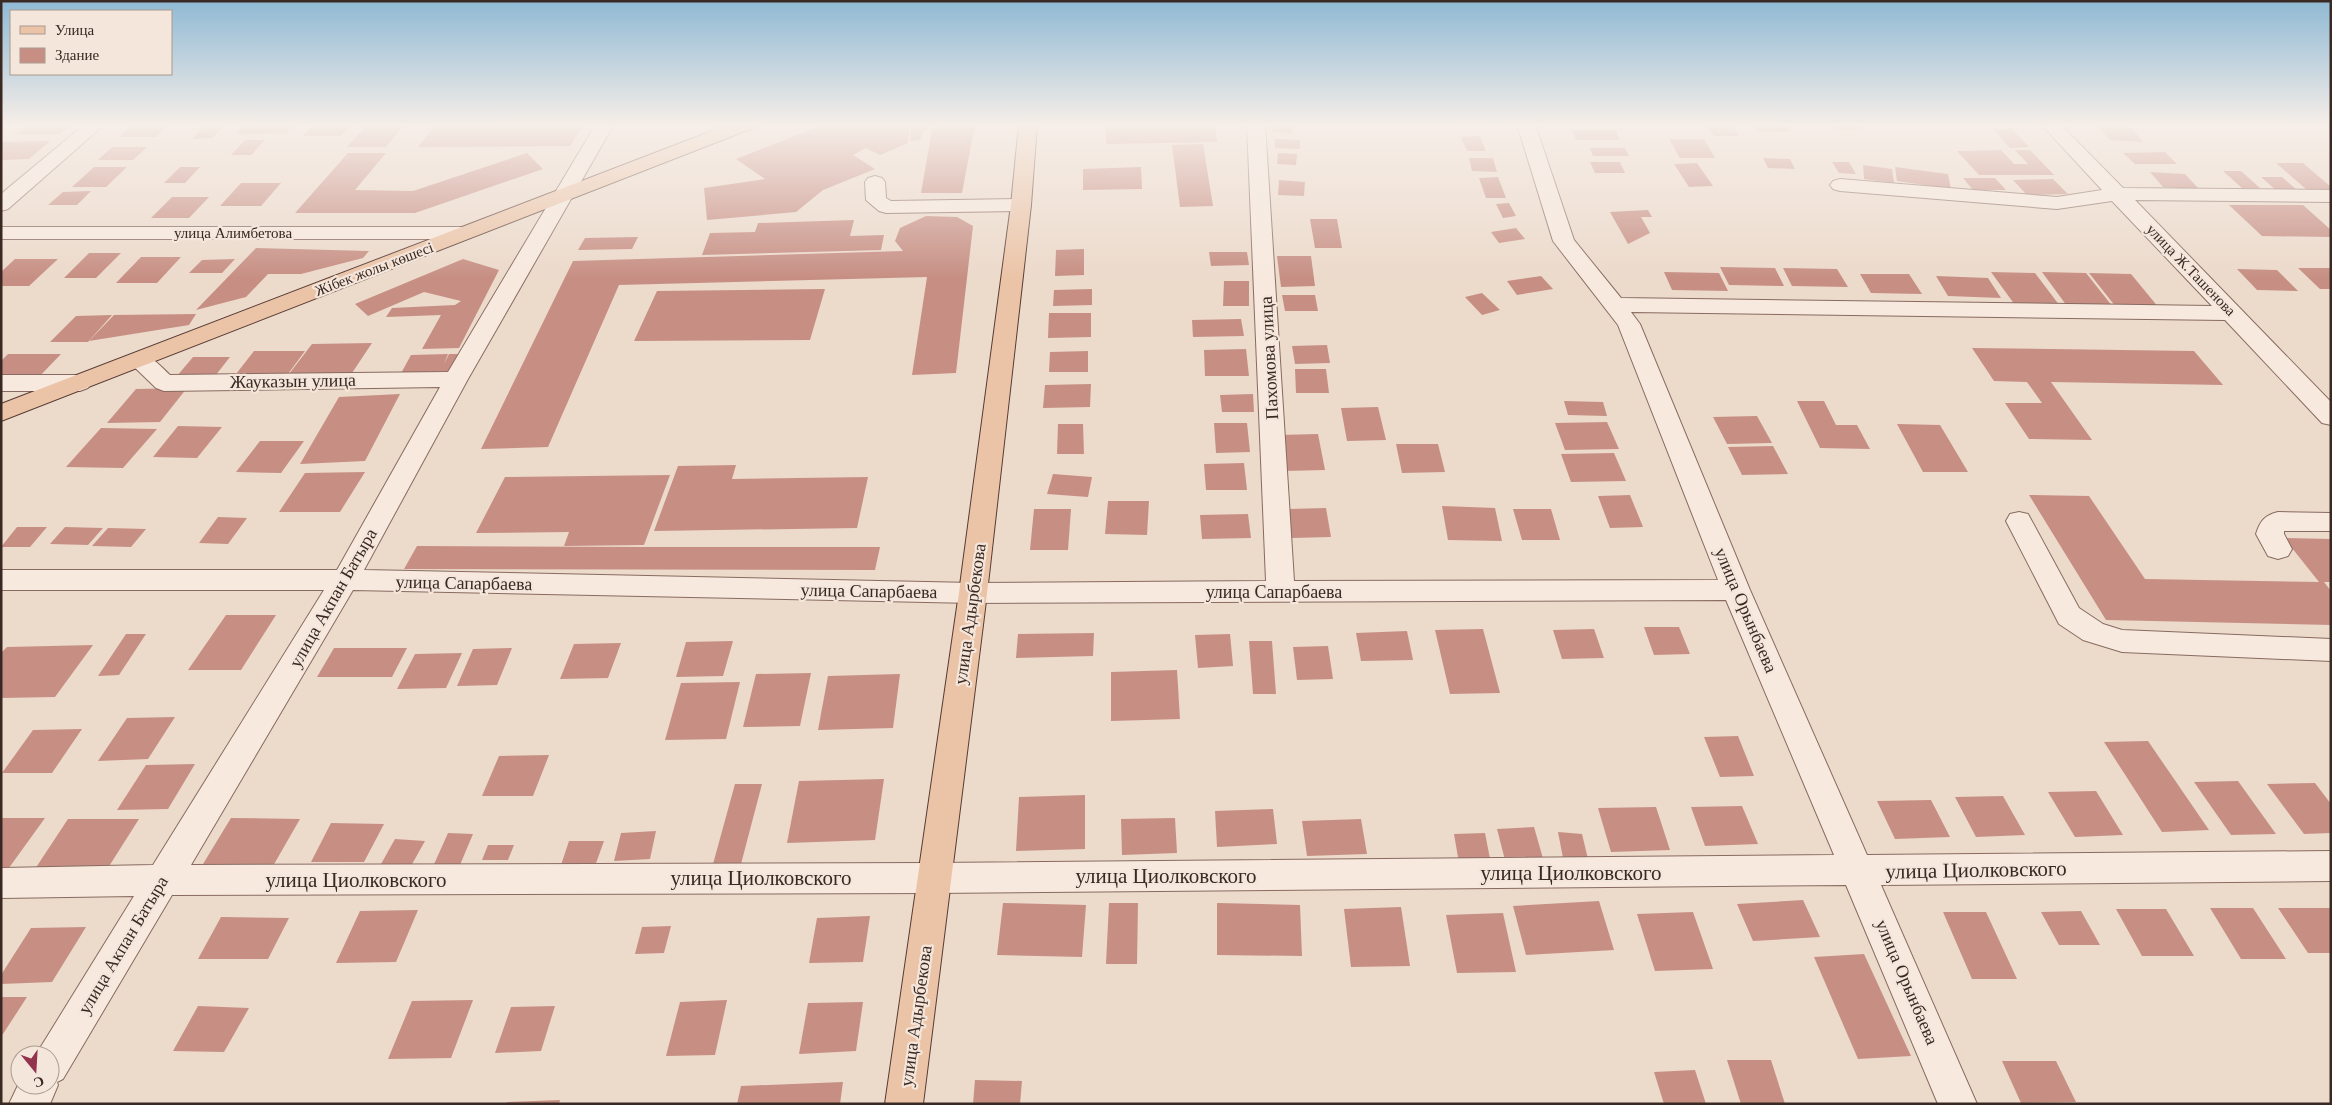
<svg xmlns="http://www.w3.org/2000/svg" width="2332" height="1105" font-family="Georgia,serif">
	<style>
		.building { fill: #c78f84 }
		.lines { fill: none; stroke-linecap: round; stroke-linejoin: round }
		.minor-casing { stroke: #886b60; stroke-width: 2 }
		.major-casing { stroke: #563b34; stroke-width: 2 }
		.minor { fill: #f7e9de; fill-rule: evenodd }
		.major { fill: #ebc4a7; fill-rule: evenodd }
		.labels { text-anchor: middle; stroke-width: 4.5; stroke-linejoin: round; paint-order: stroke }
		.far-street-label { font-size: 15px; fill: #3a2822; stroke: #f4e6da }
		.street-label { font-size: 18px; fill: #3a2822; stroke: #f4e6da }
		.near-street-label { font-size: 21px; fill: #3a2822; stroke: #f4e6da }
	</style>
	<rect width="100%" height="100%" fill="#ecdacb"/>
	<g class="building">
		<polygon points="30,124 73,124 60,134 17,134"/>
		<polygon points="134,124 170,124 156,137 119,137"/>
		<polygon points="207,124 226,124 212,138 192,139"/>
		<polygon points="245,124 295,124 286,133 236,134"/>
		<polygon points="314,124 351,124 341,136 303,136"/>
		<polygon points="367,124 405,124 386,147 347,147"/>
		<polygon points="436,124 584,124 570,146 418,147"/>
		<polygon points="825,124 910,124 908,143 880,155 866,148 853,155 875,169 823,190 796,212 707,220 704,188 765,179 736,159"/>
		<polygon points="912,124 938,124 924,130 920,140 910,141"/>
		<polygon points="944,124 975,124 962,193 921,193 932,130"/>
		<polygon points="1106,124 1215,124 1217,142 1106,144"/>
		<polygon points="1272,124 1292,124 1292,133 1272,132"/>
		<polygon points="1452,124 1478,124 1479,127 1452,126"/>
		<polygon points="1706,124 1731,124 1739,136 1714,136"/>
		<polygon points="1753,124 1784,124 1790,132 1758,132"/>
		<polygon points="1835,124 1856,124 1860,129 1839,129"/>
		<polygon points="2099,127 2132,128 2143,142 2110,140"/>
		<polygon points="1993,129 2012,129 2029,147 2010,148"/>
		<polygon points="1572,130 1616,130 1620,140 1576,140"/>
		<polygon points="1480,136 1486,151 1467,151 1461,137"/>
		<polygon points="1275,139 1300,140 1300,149 1275,148"/>
		<polygon points="1669,139 1704,139 1715,158 1680,158"/>
		<polygon points="245,140 265,140 251,155 231,155"/>
		<polygon points="50,141 29,159 1,160 1,144 3,142"/>
		<polygon points="1203,144 1213,206 1180,207 1172,145"/>
		<polygon points="112,147 147,147 133,160 98,160"/>
		<polygon points="1590,148 1625,148 1629,156 1593,156"/>
		<polygon points="2001,150 2014,164 2028,164 2015,150 2030,150 2054,175 1979,175 1957,151"/>
		<polygon points="2165,152 2177,164 2135,164 2123,153"/>
		<polygon points="348,153 386,153 355,190 413,191 527,153 543,169 415,213 295,213"/>
		<polygon points="1278,153 1297,154 1296,165 1277,164"/>
		<polygon points="1469,158 1493,158 1497,172 1472,171"/>
		<polygon points="1763,158 1790,159 1795,169 1768,168"/>
		<polygon points="1590,162 1620,162 1625,173 1595,173"/>
		<polygon points="1832,162 1849,162 1856,174 1839,173"/>
		<polygon points="1697,163 1713,186 1689,187 1674,164"/>
		<polygon points="2276,163 2303,163 2331,187 2331,190 2307,190"/>
		<polygon points="1863,165 1892,169 1894,183 1864,179"/>
		<polygon points="94,167 127,167 106,187 72,187"/>
		<polygon points="180,167 200,167 185,183 164,183"/>
		<polygon points="1141,167 1142,189 1083,190 1083,169"/>
		<polygon points="1895,167 1948,174 1951,189 1897,181"/>
		<polygon points="2223,171 2241,171 2260,188 2242,188"/>
		<polygon points="2150,172 2185,174 2199,189 2163,187"/>
		<polygon points="1498,177 1506,198 1486,198 1479,178"/>
		<polygon points="2261,177 2282,177 2298,191 2277,191"/>
		<polygon points="1963,178 1995,178 2006,190 1973,190"/>
		<polygon points="2053,179 2068,194 2027,195 2013,180"/>
		<polygon points="1279,180 1305,182 1304,196 1278,195"/>
		<polygon points="241,183 281,183 261,206 220,206"/>
		<polygon points="91,191 77,205 48,205 63,192"/>
		<polygon points="172,197 209,197 189,218 151,218"/>
		<polygon points="1509,203 1516,216 1503,218 1496,204"/>
		<polygon points="2229,205 2303,205 2331,230 2331,237 2262,236"/>
		<polygon points="1648,210 1652,217 1641,217 1650,233 1628,244 1610,212"/>
		<polygon points="926,216 957,217 973,226 956,373 912,375 927,277 619,285 548,447 481,449 573,261 903,251 895,241 900,228"/>
		<polygon points="1310,219 1337,219 1342,248 1315,248"/>
		<polygon points="854,220 850,236 884,235 881,250 702,255 710,233 755,232 758,223"/>
		<polygon points="1516,228 1525,239 1499,243 1491,232"/>
		<polygon points="638,237 632,249 578,250 585,238"/>
		<polygon points="256,248 369,251 363,258 301,274 268,274 246,297 196,310"/>
		<polygon points="1084,249 1084,275 1055,276 1056,250"/>
		<polygon points="1209,252 1247,252 1249,265 1211,266"/>
		<polygon points="89,253 121,253 96,278 64,278"/>
		<polygon points="1277,256 1311,256 1315,286 1281,287"/>
		<polygon points="141,257 181,257 157,283 116,283"/>
		<polygon points="15,259 58,259 29,286 1,286 1,272"/>
		<polygon points="235,259 222,273 189,273 202,260"/>
		<polygon points="463,259 499,270 459,348 422,349 441,315 386,317 392,308 455,305 461,301 424,292 368,316 355,304"/>
		<polygon points="1720,267 1775,268 1784,286 1729,285"/>
		<polygon points="1783,268 1837,269 1848,287 1792,286"/>
		<polygon points="2298,268 2331,268 2331,289 2320,289"/>
		<polygon points="2237,269 2277,270 2298,291 2257,290"/>
		<polygon points="1664,272 1719,273 1728,291 1672,290"/>
		<polygon points="1991,272 2035,273 2060,306 2015,305"/>
		<polygon points="2042,272 2086,273 2113,307 2067,306"/>
		<polygon points="2089,273 2131,274 2159,308 2116,307"/>
		<polygon points="1860,274 1909,274 1922,294 1871,293"/>
		<polygon points="1541,276 1553,289 1517,295 1507,281"/>
		<polygon points="1936,276 1988,278 2001,298 1948,296"/>
		<polygon points="1224,281 1249,281 1249,306 1223,306"/>
		<polygon points="825,289 810,340 634,341 657,291"/>
		<polygon points="1092,289 1092,305 1053,306 1054,290"/>
		<polygon points="1482,293 1500,310 1482,315 1465,297"/>
		<polygon points="1282,295 1315,295 1318,311 1285,311"/>
		<polygon points="1049,313 1091,313 1091,337 1048,338"/>
		<polygon points="196,314 189,325 89,341 114,315"/>
		<polygon points="112,315 88,342 50,342 76,316"/>
		<polygon points="1241,319 1244,336 1193,337 1192,320"/>
		<polygon points="372,343 352,373 289,374 312,344"/>
		<polygon points="1327,345 1330,363 1295,364 1292,346"/>
		<polygon points="1972,348 2194,351 2223,385 2051,382 2092,440 2029,439 2005,403 2042,403 2027,382 1994,381"/>
		<polygon points="1246,349 1249,376 1205,376 1204,350"/>
		<polygon points="254,351 305,351 288,374 236,374"/>
		<polygon points="1088,351 1088,372 1049,372 1050,352"/>
		<polygon points="8,354 61,354 37,379 1,379 1,361"/>
		<polygon points="448,354 444,364 449,354 458,354 447,376 399,377 411,355"/>
		<polygon points="193,357 230,357 215,376 177,376"/>
		<polygon points="1295,369 1326,369 1329,393 1296,393"/>
		<polygon points="1091,384 1090,407 1043,408 1045,385"/>
		<polygon points="187,388 160,422 107,423 136,389"/>
		<polygon points="400,394 365,461 300,464 339,397"/>
		<polygon points="1253,394 1254,412 1222,412 1220,395"/>
		<polygon points="1564,401 1603,402 1607,416 1568,415"/>
		<polygon points="1797,401 1824,401 1836,425 1857,425 1870,449 1820,448"/>
		<polygon points="1378,407 1386,440 1347,441 1341,408"/>
		<polygon points="1757,416 1772,443 1727,444 1713,417"/>
		<polygon points="1607,422 1619,449 1565,450 1555,423"/>
		<polygon points="1214,423 1247,423 1250,452 1216,453"/>
		<polygon points="1058,424 1083,424 1084,454 1057,454"/>
		<polygon points="1897,424 1940,425 1968,472 1923,472"/>
		<polygon points="178,426 222,427 197,458 153,457"/>
		<polygon points="101,428 157,429 123,468 66,467"/>
		<polygon points="1318,434 1325,470 1284,471 1279,435"/>
		<polygon points="260,441 304,441 281,473 236,472"/>
		<polygon points="1396,444 1438,444 1445,472 1402,473"/>
		<polygon points="1773,446 1788,474 1742,475 1728,447"/>
		<polygon points="1614,453 1626,481 1571,482 1561,454"/>
		<polygon points="1244,463 1247,490 1206,490 1204,464"/>
		<polygon points="736,465 732,479 868,477 857,528 654,531 678,466"/>
		<polygon points="365,472 340,512 279,512 305,473"/>
		<polygon points="1053,474 1092,477 1088,497 1047,494"/>
		<polygon points="670,475 644,545 564,546 569,532 476,533 505,477"/>
		<polygon points="1630,495 1643,527 1610,528 1598,496"/>
		<polygon points="2029,495 2089,496 2145,579 2319,582 2284,538 2331,539 2331,582 2324,582 2331,591 2331,625 2106,620"/>
		<polygon points="1108,501 1149,501 1147,535 1105,534"/>
		<polygon points="1442,506 1495,508 1502,541 1448,540"/>
		<polygon points="1326,508 1331,537 1292,538 1288,509"/>
		<polygon points="1034,509 1071,509 1068,550 1030,550"/>
		<polygon points="1513,509 1551,509 1560,540 1522,540"/>
		<polygon points="1248,514 1251,538 1202,539 1200,515"/>
		<polygon points="218,517 247,518 228,544 199,543"/>
		<polygon points="17,527 47,527 30,547 1,547"/>
		<polygon points="65,527 103,528 88,545 50,544"/>
		<polygon points="108,528 146,529 131,547 92,546"/>
		<polygon points="417,546 647,547 880,547 875,570 404,569"/>
		<polygon points="226,615 276,615 241,670 188,670"/>
		<polygon points="1644,627 1679,627 1690,654 1654,655"/>
		<polygon points="1483,629 1500,693 1450,694 1435,630"/>
		<polygon points="1594,629 1604,658 1562,659 1553,630"/>
		<polygon points="1407,631 1413,660 1361,661 1356,633"/>
		<polygon points="1094,633 1093,656 1016,658 1018,634"/>
		<polygon points="126,634 146,634 119,675 98,676"/>
		<polygon points="1230,634 1233,666 1198,668 1195,635"/>
		<polygon points="733,641 723,676 676,677 686,642"/>
		<polygon points="1249,641 1272,641 1276,694 1253,694"/>
		<polygon points="621,643 608,678 560,679 574,644"/>
		<polygon points="93,645 55,697 1,698 1,653 7,647"/>
		<polygon points="1328,646 1333,679 1297,680 1293,647"/>
		<polygon points="334,648 407,648 392,677 317,677"/>
		<polygon points="512,648 497,685 457,686 473,649"/>
		<polygon points="462,653 446,688 397,689 415,654"/>
		<polygon points="1177,670 1180,719 1111,721 1111,672"/>
		<polygon points="811,673 800,726 743,727 756,674"/>
		<polygon points="900,674 893,728 818,730 828,676"/>
		<polygon points="740,682 726,739 665,740 681,683"/>
		<polygon points="175,717 148,759 98,761 127,718"/>
		<polygon points="82,729 52,773 2,773 33,730"/>
		<polygon points="1738,736 1754,776 1720,777 1704,737"/>
		<polygon points="2148,741 2209,830 2162,832 2104,742"/>
		<polygon points="549,755 533,796 482,796 499,756"/>
		<polygon points="195,764 168,809 117,810 146,765"/>
		<polygon points="884,779 875,840 787,843 799,781"/>
		<polygon points="2238,781 2276,834 2231,835 2194,782"/>
		<polygon points="2315,783 2331,804 2331,833 2304,834 2267,784"/>
		<polygon points="735,784 762,784 741,864 713,864"/>
		<polygon points="2096,791 2123,835 2075,837 2048,792"/>
		<polygon points="1085,795 1085,849 1016,851 1019,797"/>
		<polygon points="2003,796 2025,835 1976,837 1955,797"/>
		<polygon points="1931,800 1950,837 1895,839 1877,801"/>
		<polygon points="1742,806 1758,844 1705,846 1691,807"/>
		<polygon points="1656,807 1670,850 1611,852 1598,808"/>
		<polygon points="1273,809 1277,844 1217,847 1215,811"/>
		<polygon points="1,818 45,818 6,872 1,872"/>
		<polygon points="231,818 300,819 273,866 203,864"/>
		<polygon points="1175,818 1177,853 1122,855 1121,819"/>
		<polygon points="68,819 139,819 106,871 33,872"/>
		<polygon points="1361,819 1367,854 1307,856 1302,821"/>
		<polygon points="331,823 384,824 364,862 311,862"/>
		<polygon points="1534,827 1544,862 1506,864 1497,829"/>
		<polygon points="656,831 650,859 614,861 621,833"/>
		<polygon points="1558,832 1582,834 1588,859 1563,858"/>
		<polygon points="448,833 473,834 457,872 431,871"/>
		<polygon points="1485,833 1492,869 1460,869 1454,834"/>
		<polygon points="395,839 425,841 411,866 381,864"/>
		<polygon points="569,841 604,841 595,866 561,865"/>
		<polygon points="488,845 514,845 508,860 482,860"/>
		<polygon points="1803,900 1820,937 1753,941 1737,904"/>
		<polygon points="1599,901 1614,950 1526,955 1513,906"/>
		<polygon points="1003,903 1086,905 1082,957 997,955"/>
		<polygon points="1109,903 1138,903 1137,964 1106,964"/>
		<polygon points="1217,903 1300,905 1302,956 1217,955"/>
		<polygon points="1401,907 1410,966 1351,967 1344,909"/>
		<polygon points="2210,908 2253,908 2286,959 2241,959"/>
		<polygon points="2278,908 2331,908 2331,953 2308,953"/>
		<polygon points="2116,909 2166,909 2194,956 2142,956"/>
		<polygon points="418,910 396,962 336,963 360,911"/>
		<polygon points="2081,911 2100,945 2059,945 2041,912"/>
		<polygon points="1693,912 1713,969 1655,971 1637,914"/>
		<polygon points="1943,912 1986,912 2017,979 1972,979"/>
		<polygon points="1503,913 1516,972 1457,973 1446,915"/>
		<polygon points="870,916 863,962 809,963 817,918"/>
		<polygon points="221,917 289,918 268,959 198,959"/>
		<polygon points="671,926 664,953 635,954 642,927"/>
		<polygon points="86,927 52,982 1,984 1,975 31,928"/>
		<polygon points="1864,954 1911,1056 1858,1059 1814,957"/>
		<polygon points="1,997 27,997 1,1037"/>
		<polygon points="473,1000 451,1058 388,1059 412,1001"/>
		<polygon points="727,1000 715,1055 666,1056 680,1002"/>
		<polygon points="863,1002 856,1051 799,1054 808,1003"/>
		<polygon points="198,1006 249,1008 224,1052 173,1051"/>
		<polygon points="555,1006 541,1051 495,1053 511,1007"/>
		<polygon points="1727,1060 1771,1060 1785,1104 1741,1104"/>
		<polygon points="2002,1061 2056,1061 2076,1102 2021,1103"/>
		<polygon points="1695,1070 1706,1104 1664,1104 1654,1072"/>
		<polygon points="975,1080 1022,1081 1020,1104 973,1104"/>
		<polygon points="843,1082 840,1104 737,1104 741,1086"/>
		<polygon points="560,1100 559,1104 507,1104 507,1102"/>
	</g>
	<g class="lines">
		<defs>
			<g id="minor">
				<polygon points="85,124 105,124 8,209 1,211 1,194"/>
				<path d="M596,124h18l-146,255 -104,191 609,13 293,-2 -19,-457h18l29,457 424,-1 -100,-255 -65,-84 -36,-117h18l39,116 47,58 591,8 -100,-105 -55,8 -217,-18 -7,-2 -3,-4 3,-4 7,-2 217,18 45,-7 -61,-66h19l63,64 208,2v12l-196,-2 196,202v23l-9,-2 -97,-103 -594,-8 9,12 110,266 117,265 464,-4v30l-450,4 96,219h-39l-92,-219 -912,8 -762,2 -109,184 -6,3 1,3 -8,19h-41l11,-23v4h30v-30h-14l1,-2 97,-157 -133,2v-30l152,-3 171,-275h-323v-20h336l103,-183 -276,4 -8,-3 -29,-28 4,-5c17,-5 27,9 39,20l278,-3zM353,590l620,13 753,-3 108,255 -900,8 -743,2z"/>
				<polygon points="875,176 882,178 885,182 886,198 891,201 1021,199 1028,201 1031,205 1028,209 1021,211 886,213 879,211 866,200 865,182 868,178"/>
				<polygon points="1,227 465,227 472,229 475,233 472,237 465,239 1,239"/>
				<polygon points="1,375 80,375 88,378 92,383 88,388 80,391 1,391"/>
				<polygon points="2019,512 2028,514 2079,608 2103,624 2122,630 2331,639 2331,661 2122,652 2083,640 2059,624 2006,521 2010,514"/>
				<path d="M2278,512l53,1v18h-47v3l8,15 -4,7 -10,3 -10,-3 -12,-22c4,-13 9,-19 22,-22z"/>
			</g>
			<g id="major">
				<polygon points="730,124 755,124 753,128 1,421 1,404"/>
				<polygon points="1019,124 1037,124 1031,205 987,593 923,1104 885,1104 959,593 1011,205"/>
			</g>
		</defs>
		<use href="#minor" class="minor-casing"/>
		<use href="#major" class="major-casing"/>
		<use href="#minor" class="minor"/>
		<use href="#major" class="major"/>
	</g>
	<linearGradient id="sky" x2="0" y2="1"><stop stop-color="#8fb9d4"/><stop offset="0.45" stop-color="#f6eee8"/><stop offset="1" stop-color="#f6eee8" stop-opacity="0"/></linearGradient>
	<rect width="2332" height="278" fill="url(#sky)"/>
	<g class="labels">
		<g class="far-street-label">
			<text x="233" y="238">улица Алимбетова</text>
			<text transform="translate(374 269) rotate(-21)" y="5">Жібек жолы көшесі</text>
			<text transform="translate(2191 270) rotate(46)" y="5">улица Ж.Ташенова</text>
		</g>
		<g class="street-label">
			<text transform="translate(1269 358) rotate(-93)" y="6">Пахомова улица</text>
			<text transform="translate(293 381) rotate(-1)" y="6">Жауказын улица</text>
			<text transform="translate(464 583) rotate(1)" y="6">улица Сапарбаева</text>
			<text transform="translate(869 591) rotate(1)" y="6">улица Сапарбаева</text>
			<text x="1274" y="598">улица Сапарбаева</text>
			<text transform="translate(333 598) rotate(-60)" y="6">улица Акпан Батыра</text>
			<text transform="translate(1746 610) rotate(67)" y="6">улица Орынбаева</text>
			<text transform="translate(970 614) rotate(-82)" y="6">улица Адырбекова</text>
			<text transform="translate(123 945) rotate(-59)" y="6">улица Акпан Батыра</text>
			<text transform="translate(1907 982) rotate(67)" y="6">улица Орынбаева</text>
			<text transform="translate(916 1016) rotate(-82)" y="6">улица Адырбекова</text>
		</g>
		<g class="near-street-label">
			<text transform="translate(1976 870) rotate(-1)" y="7">улица Циолковского</text>
			<text x="1571" y="880">улица Циолковского</text>
			<text x="1166" y="883">улица Циолковского</text>
			<text x="761" y="885">улица Циолковского</text>
			<text x="356" y="887">улица Циолковского</text>
		</g>
	</g>
	<rect width="2332" height="1105" fill="none" stroke="#3a2822" stroke-width="5"/>
	<rect x="10" y="10" width="162" height="65" fill="#f4e6da" stroke="#aa9a90"/>
	<rect x="20" y="26" width="25" height="8" fill="#ebc4a7" stroke="#aa9a90"/>
	<text x="55" y="35" font-size="15" fill="#3a2822">Улица</text>
	<rect x="20" y="48" width="25" height="15" fill="#c78f84" stroke="#aa9a90"/>
	<text x="55" y="60" font-size="15" fill="#3a2822">Здание</text>
	<g transform="translate(35 1070) rotate(162)"><circle r="24" fill="#f4e6da" stroke="#aa9a90"/>
	<path d="M0-4L9 19L0 12L-9 19Z" fill="#92344d"/>
	<text y="-8" font-size="14" font-weight="bold" text-anchor="middle" fill="#3a2822">С</text>
	</g>
</svg>
